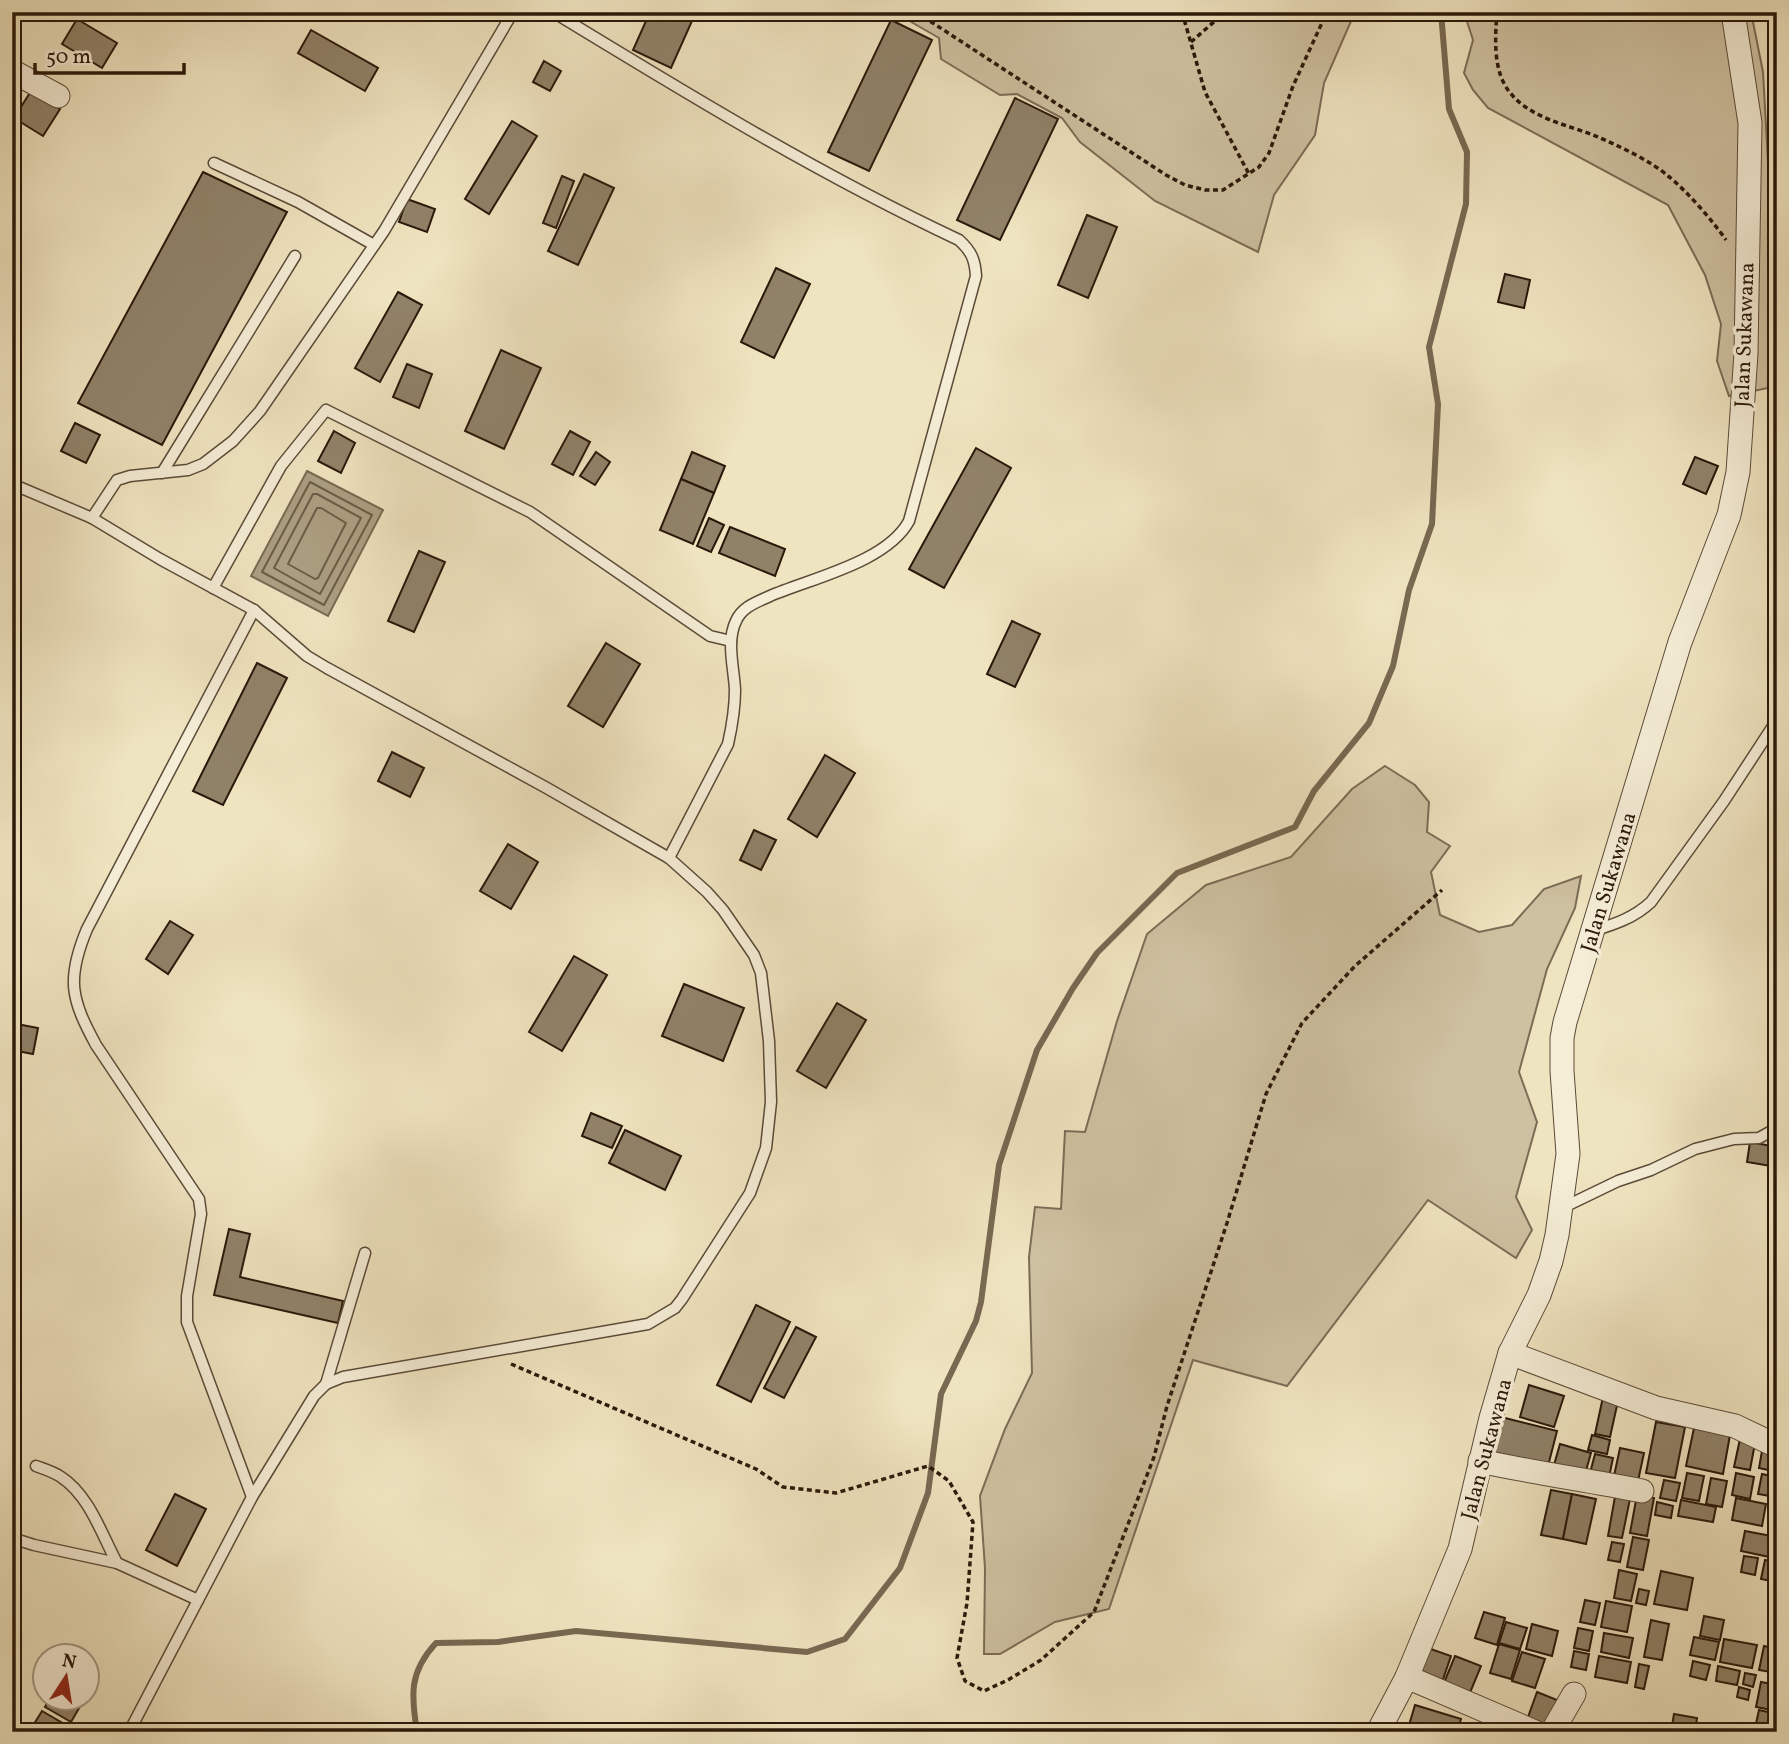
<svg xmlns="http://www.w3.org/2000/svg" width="1789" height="1744" font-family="Vollkorn,serif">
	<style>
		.green { fill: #cec1a1; stroke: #7c6c56; stroke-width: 2 }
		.water { fill: #ac9f82; stroke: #786952; stroke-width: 2 }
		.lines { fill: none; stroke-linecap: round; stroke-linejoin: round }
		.shore { stroke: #6b5c46; stroke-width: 2 }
		.stream { stroke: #786952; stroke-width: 6 }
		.building { fill: #908269; stroke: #2a180a; stroke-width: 2 }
		.service-casing { stroke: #5b4b38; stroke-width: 13 }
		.minor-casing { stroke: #5b4b38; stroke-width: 25 }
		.path { stroke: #2a180a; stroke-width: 3.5; stroke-dasharray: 5 3.5; stroke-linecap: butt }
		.service { stroke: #f5edd6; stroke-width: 10 }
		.minor { stroke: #f5edd6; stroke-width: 23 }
		.labels { text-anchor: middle; stroke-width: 7; stroke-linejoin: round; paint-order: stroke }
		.street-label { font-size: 21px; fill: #2a180a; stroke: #f5edd6 }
	</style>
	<rect width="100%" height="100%" fill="#efe4c0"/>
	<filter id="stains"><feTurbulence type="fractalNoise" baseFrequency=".00286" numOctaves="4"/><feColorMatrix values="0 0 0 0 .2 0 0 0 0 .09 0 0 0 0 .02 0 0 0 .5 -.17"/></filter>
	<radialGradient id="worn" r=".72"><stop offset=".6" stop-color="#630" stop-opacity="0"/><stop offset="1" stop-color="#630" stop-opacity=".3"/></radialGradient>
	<g class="green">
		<polygon points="847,12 1355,12 1324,83 1315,135 1274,195 1258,252 1155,201 1080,142 1062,118 1017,94 1000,95 941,59 939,38 906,19 848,18"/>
		<polygon points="1464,12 1751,12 1763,72 1770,198 1768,388 1729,396 1717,361 1721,324 1705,275 1668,205 1488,108 1473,90 1464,73 1473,40"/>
		<polygon points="1385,766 1415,785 1429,802 1427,832 1450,846 1431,872 1440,915 1479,932 1512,925 1544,889 1581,876 1575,908 1547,969 1519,1072 1537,1122 1516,1197 1532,1230 1516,1258 1428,1200 1287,1386 1193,1360 1109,1609 1055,1622 1000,1654 984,1654 985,1568 980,1496 1005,1429 1032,1373 1029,1257 1035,1207 1061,1209 1065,1131 1085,1132 1117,1021 1147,934 1206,885 1291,857 1352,789"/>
	</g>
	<polygon class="water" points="307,471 383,510 328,616 251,576"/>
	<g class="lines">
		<g class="shore">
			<polygon points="310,482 372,515 324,605 262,572"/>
			<polygon points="313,494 317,494 361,518 320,594 274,568"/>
			<polygon points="317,508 321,508 346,523 318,578 315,579 288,564"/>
		</g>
		<path class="stream" d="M417,1732c-6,-37 -8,-60 19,-89l62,-1 78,-11 231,21 38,-13 55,-71 28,-75 13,-99 35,-73 5,-19 18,-137 38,-115 36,-62 24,-35 80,-80 118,-46 19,-36 55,-68 24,-57 16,-76 23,-66 6,-120 -9,-57 37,-143 1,-52 -18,-43 -8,-97"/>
	</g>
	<g class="building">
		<polygon points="650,12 696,12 671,68 633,50"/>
		<polygon points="77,19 117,43 102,68 62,44"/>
		<polygon points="891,20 932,40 869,171 828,152"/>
		<polygon points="311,30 378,68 365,91 298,53"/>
		<polygon points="544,61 561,71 550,91 533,82"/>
		<polygon points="31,91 60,109 43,136 14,118"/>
		<polygon points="1015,98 1058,119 1000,240 957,220"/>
		<polygon points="512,121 537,136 489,214 465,199"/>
		<polygon points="203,172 287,212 162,445 78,403"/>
		<polygon points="584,174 614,188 578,265 548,251"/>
		<polygon points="562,176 574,181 556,228 543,223"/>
		<polygon points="407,199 435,209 427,232 399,222"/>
		<polygon points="1087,215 1117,227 1088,298 1058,285"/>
		<polygon points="776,268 810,284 774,358 741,342"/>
		<polygon points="1505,274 1530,280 1524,308 1498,302"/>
		<polygon points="398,292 422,305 380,382 355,368"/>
		<polygon points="501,350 541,368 504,449 465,431"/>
		<polygon points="407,364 432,374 419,408 393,397"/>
		<polygon points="75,423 100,435 86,463 61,451"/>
		<polygon points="334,431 355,443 341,473 318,461"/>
		<polygon points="570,431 590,442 573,475 552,464"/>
		<polygon points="976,448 1011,468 944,588 909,569"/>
		<polygon points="596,452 610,462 595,485 580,476"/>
		<polygon points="692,452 725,466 714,493 681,479"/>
		<polygon points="1695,457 1718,466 1706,494 1683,484"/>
		<polygon points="681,479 714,493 693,544 660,530"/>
		<polygon points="709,518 724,525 711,552 697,546"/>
		<polygon points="730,527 785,549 775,576 719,553"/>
		<polygon points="419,551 445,562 414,632 388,621"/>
		<polygon points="1012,621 1040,634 1015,687 987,674"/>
		<polygon points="606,643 640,664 603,727 568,706"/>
		<polygon points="257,663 287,678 223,805 193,791"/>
		<polygon points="392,752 424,768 410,797 378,781"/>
		<polygon points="825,755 855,773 817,837 788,819"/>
		<polygon points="754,830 776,840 761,870 740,860"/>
		<polygon points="508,844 538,862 511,909 480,891"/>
		<polygon points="170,921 193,935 168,974 146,959"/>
		<polygon points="574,956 607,975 562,1051 529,1032"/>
		<polygon points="684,984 744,1008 723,1061 662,1036"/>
		<polygon points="837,1003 866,1020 826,1088 797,1071"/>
		<polygon points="17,1024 38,1028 33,1054 12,1050"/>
		<polygon points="591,1113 622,1126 612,1148 582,1136"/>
		<polygon points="625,1130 681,1156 665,1190 609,1163"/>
		<polygon points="1750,1142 1777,1147 1777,1167 1747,1162"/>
		<polygon points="229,1229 250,1234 240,1277 343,1301 338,1323 214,1295"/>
		<polygon points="756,1305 790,1322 751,1402 717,1385"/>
		<polygon points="796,1327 816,1337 784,1398 764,1388"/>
		<polygon points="1529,1385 1564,1396 1554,1427 1520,1417"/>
		<polygon points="1603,1397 1618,1401 1610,1437 1595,1434"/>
		<polygon points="1501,1417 1557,1431 1548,1466 1493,1452"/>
		<polygon points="1656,1422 1685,1427 1675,1478 1646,1473"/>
		<polygon points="1694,1428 1730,1435 1723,1474 1686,1466"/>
		<polygon points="1592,1435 1610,1440 1607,1454 1588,1450"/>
		<polygon points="1740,1439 1755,1443 1750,1470 1734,1467"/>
		<polygon points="1560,1444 1591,1453 1585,1474 1554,1465"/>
		<polygon points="1620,1448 1644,1453 1638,1481 1614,1476"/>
		<polygon points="1762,1451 1777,1454 1777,1472 1759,1468"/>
		<polygon points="1595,1454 1613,1458 1608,1482 1589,1477"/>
		<polygon points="12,1473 20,1476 12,1492"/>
		<polygon points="1687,1473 1704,1476 1699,1501 1682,1498"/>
		<polygon points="1736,1473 1754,1477 1750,1499 1732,1495"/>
		<polygon points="1762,1474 1777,1477 1776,1497 1758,1494"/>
		<polygon points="1711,1478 1727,1481 1722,1507 1706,1504"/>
		<polygon points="1664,1480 1680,1483 1676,1501 1660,1498"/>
		<polygon points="1551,1490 1572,1494 1563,1539 1541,1535"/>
		<polygon points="1616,1491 1631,1494 1622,1538 1608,1536"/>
		<polygon points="175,1494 206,1509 177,1566 146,1550"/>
		<polygon points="1572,1494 1596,1499 1586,1544 1563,1539"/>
		<polygon points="1637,1495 1654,1498 1647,1536 1630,1533"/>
		<polygon points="1736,1498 1766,1504 1762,1526 1732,1520"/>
		<polygon points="1681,1500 1716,1507 1713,1522 1678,1516"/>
		<polygon points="1657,1502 1673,1506 1671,1518 1655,1515"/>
		<polygon points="1745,1531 1777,1537 1774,1558 1741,1551"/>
		<polygon points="1633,1537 1649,1540 1643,1570 1627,1567"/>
		<polygon points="1612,1542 1624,1544 1620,1562 1608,1560"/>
		<polygon points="1744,1556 1758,1558 1755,1575 1741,1572"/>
		<polygon points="1765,1560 1777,1562 1777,1582 1761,1579"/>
		<polygon points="1619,1570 1637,1574 1631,1601 1614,1598"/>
		<polygon points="1661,1571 1693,1578 1687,1610 1654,1604"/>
		<polygon points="1639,1589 1649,1591 1646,1605 1636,1603"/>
		<polygon points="1585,1600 1600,1603 1595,1625 1580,1622"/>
		<polygon points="1606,1601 1632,1606 1627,1632 1601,1627"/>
		<polygon points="1484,1612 1505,1618 1497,1645 1475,1638"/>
		<polygon points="1704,1616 1724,1620 1720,1640 1700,1636"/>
		<polygon points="1651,1620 1669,1624 1662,1660 1644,1657"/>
		<polygon points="1774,1620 1777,1621 1777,1645 1769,1643"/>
		<polygon points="1506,1622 1527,1628 1520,1649 1499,1643"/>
		<polygon points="1532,1624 1558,1631 1552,1656 1526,1649"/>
		<polygon points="1578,1628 1593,1631 1589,1651 1574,1648"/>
		<polygon points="1604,1633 1633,1638 1629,1658 1601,1652"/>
		<polygon points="1694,1637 1719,1642 1715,1660 1690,1655"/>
		<polygon points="1724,1639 1757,1645 1752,1668 1720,1662"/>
		<polygon points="1499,1644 1520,1650 1511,1679 1490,1673"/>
		<polygon points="1764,1646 1777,1649 1777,1673 1759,1670"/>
		<polygon points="1425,1647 1451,1656 1440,1688 1413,1679"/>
		<polygon points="1574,1651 1589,1654 1586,1670 1571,1667"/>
		<polygon points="1522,1652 1545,1659 1535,1688 1512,1681"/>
		<polygon points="1455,1656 1481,1666 1467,1700 1441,1690"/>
		<polygon points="1599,1656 1631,1662 1627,1683 1595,1677"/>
		<polygon points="1693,1661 1710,1665 1706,1680 1690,1676"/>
		<polygon points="1639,1664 1649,1666 1644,1689 1635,1687"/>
		<polygon points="1718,1666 1740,1671 1737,1685 1716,1681"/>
		<polygon points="1745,1673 1756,1675 1753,1687 1743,1684"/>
		<polygon points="1761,1682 1777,1685 1777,1711 1756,1707"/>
		<polygon points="1739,1687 1750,1690 1748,1700 1737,1697"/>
		<polygon points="1537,1692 1562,1702 1552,1729 1527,1720"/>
		<polygon points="50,1698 85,1698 71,1722 45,1707"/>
		<polygon points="1415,1705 1461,1719 1457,1732 1407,1732"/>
		<polygon points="1759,1710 1777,1714 1777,1732 1755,1728"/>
		<polygon points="42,1711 71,1728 69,1732 29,1732"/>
		<polygon points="1674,1714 1697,1718 1695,1732 1671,1732"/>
	</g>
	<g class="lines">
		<defs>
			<g id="service">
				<path d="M553,12c133,81 265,162 406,228 12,11 16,19 17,36l-67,245c-22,41 -97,57 -139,75 -13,6 -28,11 -34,25 -10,20 -2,47 -1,69 0,18 -3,36 -7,54l-59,114"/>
				<polyline points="214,163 298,202 374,245"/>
				<polyline points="162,473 295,256"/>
				<polyline points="12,484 92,518 160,559 254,610 307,656 327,668 545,787 669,858 707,892 723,910 754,955 761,973 769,1041 771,1102 766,1148 750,1193 682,1299 675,1308 648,1324 343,1377 326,1384 314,1396 252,1497 129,1732"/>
				<polyline points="92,518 117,480 130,476 188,470 203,464 233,441 260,411 384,231 513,12"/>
				<polyline points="213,588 281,466 326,410 530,512 710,636 731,641"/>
				<path d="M1593,931c22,-7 41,-13 58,-29l73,-101 53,-81"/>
				<polyline points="1560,1209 1618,1181 1651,1170 1695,1149 1734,1139 1759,1138 1777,1128"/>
				<polyline points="326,1384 365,1253"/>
				<path d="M36,1466c8,3 18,6 25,11 28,18 41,58 56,86"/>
				<path d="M252,1497l-65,-175v-26l14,-82 -2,-15 -103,-154c-25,-46 -30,-66 -9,-116l167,-319"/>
				<polyline points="12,1538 34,1545 117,1563 198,1600"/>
			</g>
			<g id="minor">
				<polyline points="12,71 58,96"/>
				<polyline points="1510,1353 1656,1408 1735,1426 1777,1446"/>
				<path d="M1480,1461c54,12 108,19 162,30"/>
				<polyline points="1407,1677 1535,1732"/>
				<polyline points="1378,1732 1407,1677 1460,1549 1491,1418 1510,1353 1539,1295 1551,1261 1557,1235 1568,1154 1562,1071 1562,1038 1565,1022 1680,642 1729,515 1738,472 1746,353 1750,123 1733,12"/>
				<polyline points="1552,1732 1574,1694"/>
			</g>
		</defs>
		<use href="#service" class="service-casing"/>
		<use href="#minor" class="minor-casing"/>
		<g class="path">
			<polyline points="916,12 1166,175 1185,185 1205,190 1223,190 1259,167 1269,153 1293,86 1327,12"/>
			<polyline points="1182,12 1205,92 1249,174"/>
			<path d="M1497,12c-2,26 -4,57 11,78 21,29 59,34 90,47 21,9 53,24 70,39 18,14 45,45 58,64"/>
			<polyline points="1191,42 1225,12"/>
			<polyline points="511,1364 756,1469 783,1487 836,1493 928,1466 949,1481 973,1522 967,1603 957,1658 965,1681 984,1691 1008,1680 1041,1660 1094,1612 1154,1457 1167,1406 1227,1223 1266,1094 1302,1023 1355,966 1442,890"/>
		</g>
		<use href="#service" class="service"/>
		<use href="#minor" class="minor"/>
	</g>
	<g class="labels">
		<g class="street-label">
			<text transform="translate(1744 335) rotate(-88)" y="7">Jalan Sukawana</text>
			<text transform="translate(1608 882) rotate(-73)" y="7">Jalan Sukawana</text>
			<text transform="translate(1486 1449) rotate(-75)" y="7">Jalan Sukawana</text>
		</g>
	</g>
	<rect width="1789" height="1744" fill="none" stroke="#efe4c0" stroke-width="42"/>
	<rect x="14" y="14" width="1761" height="1716" fill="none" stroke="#2a180a" stroke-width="3.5"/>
	<rect x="21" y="21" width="1747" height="1702" fill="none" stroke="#2a180a" stroke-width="2"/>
	<g transform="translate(66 1677) rotate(12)"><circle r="33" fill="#f5edd6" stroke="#a49884" stroke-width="2"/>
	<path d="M0-5L12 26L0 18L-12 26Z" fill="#8f2418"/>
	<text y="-10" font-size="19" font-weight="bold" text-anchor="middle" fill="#2a180a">N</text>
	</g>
	<path d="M35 63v10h149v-10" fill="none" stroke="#2a180a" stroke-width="3.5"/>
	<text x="46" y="63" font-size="21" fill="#2a180a" stroke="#f5edd6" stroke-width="5" paint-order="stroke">50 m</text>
	<rect width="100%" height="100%" filter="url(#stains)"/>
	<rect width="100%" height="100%" fill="url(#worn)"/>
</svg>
